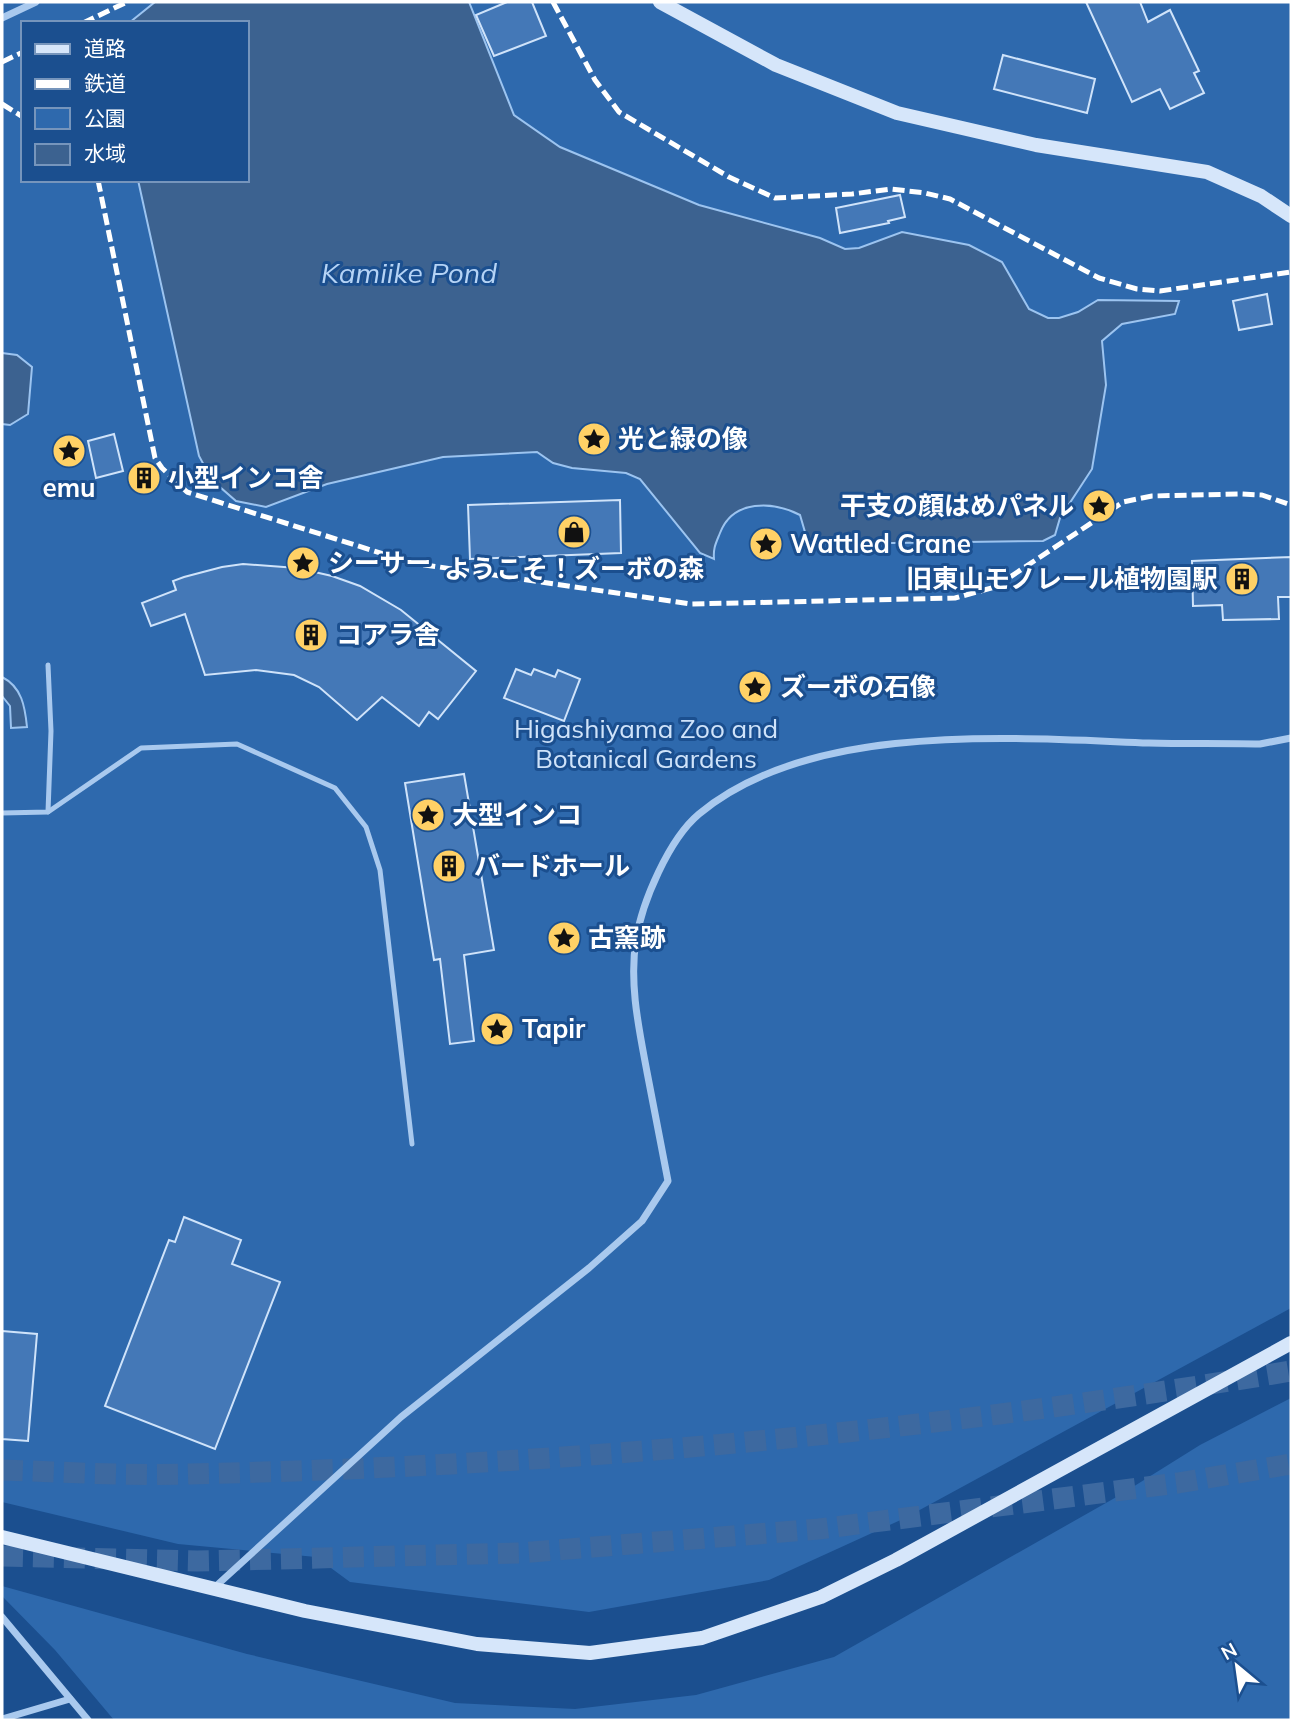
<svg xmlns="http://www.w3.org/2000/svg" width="1293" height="1722" font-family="Mulish,'Noto Sans JP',sans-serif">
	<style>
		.green { fill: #2e69ad; fill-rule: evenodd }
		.water { fill: #3c6290; stroke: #9cc4f0; stroke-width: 2 }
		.building { fill: #4478b7; stroke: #cfe3fa; stroke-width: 2 }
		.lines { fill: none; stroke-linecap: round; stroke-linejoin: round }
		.highway-tunnel { stroke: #3d69a0; stroke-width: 21; stroke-dasharray: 21 10; stroke-linecap: butt }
		.lane { stroke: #a9c9ee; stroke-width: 5 }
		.street { stroke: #a9c9ee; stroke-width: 7 }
		.secondary { stroke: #d6e6fa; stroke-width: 14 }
		.rail { stroke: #fff; stroke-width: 5; stroke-dasharray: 12 5; stroke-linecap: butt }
		.labels { text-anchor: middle; stroke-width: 6; stroke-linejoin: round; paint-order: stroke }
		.poi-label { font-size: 26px; font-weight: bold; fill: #fff; stroke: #1b4f8f; text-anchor: start }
		.park-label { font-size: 26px; fill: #cfe3fa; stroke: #1b4f8f }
		.water-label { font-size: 28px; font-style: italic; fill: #b5d3f5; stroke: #1b4f8f }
	</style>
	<rect width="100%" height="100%" fill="#1b4f8f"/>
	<g class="green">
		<path d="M2,2h1289v1306l-386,210 -136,62 -180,32 -239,-30 -34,-25 -138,-13 -176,-42zM23,23h224v157h-224z"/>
		<polygon points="1291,1398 1291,1720 114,1720 55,1650 2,1596 2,1586 247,1654 455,1703 575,1709 696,1695 834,1657 1120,1495 1200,1445"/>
	</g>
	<g class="water">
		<path d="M155,2h314l45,113 46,32 139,58 121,33 25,11 14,-1 43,-16 67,13 33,17 27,47 19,9h11l19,-6 20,-12 81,1 -4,13 -53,10 -20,17 4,44 -14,84 -32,49 -5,17 -12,6 -222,3 -11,5 -10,-34c-27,-14 -67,-16 -80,18 -4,10 -7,15 -6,26l-14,-6 -60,-74 -14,-6 -54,-5 -19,-5 -16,-11 -94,5 -116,27 -61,23 -30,-6 -24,-21 -13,-24 -61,-276h109v-157h-118z"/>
		<polygon points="2,353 17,355 32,367 28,414 10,425 2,424"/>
		<path d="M2,677c20,10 23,30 25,50l-16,1 -1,-22 -8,-10z"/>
	</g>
	<g class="building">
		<polygon points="507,2 532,2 546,36 494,56 476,15"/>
		<polygon points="1086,2 1140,2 1148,22 1170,10 1199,71 1194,73 1204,93 1170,109 1160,89 1132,102"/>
		<polygon points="1003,55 1095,79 1087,113 994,89"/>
		<polygon points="900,195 905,217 888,221 889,223 840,233 836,208"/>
		<polygon points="1267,294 1272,324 1239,330 1233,301"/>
		<polygon points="114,434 123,471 96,478 88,441"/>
		<polygon points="620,500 621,553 470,559 468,505"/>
		<polygon points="1291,557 1291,597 1278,597 1279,619 1223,620 1222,605 1193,606 1192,561"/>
		<polygon points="243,564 297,568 332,576 360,586 401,610 476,671 438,719 429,712 419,726 382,697 357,720 319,687 294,675 256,670 205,675 185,614 151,626 142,603 176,590 173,581 184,577 222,567"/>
		<polygon points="516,669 531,675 534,669 555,677 558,670 580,679 564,721 504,698"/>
		<polygon points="464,774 494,950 464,955 474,1041 450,1044 440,959 434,960 405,783"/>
		<polygon points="184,1217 241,1240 232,1264 280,1282 215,1449 105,1406 169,1240 175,1242"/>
		<polygon points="2,1331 37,1334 28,1441 2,1439"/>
	</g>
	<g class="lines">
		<g class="highway-tunnel">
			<path d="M2,1470c62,2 126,6 188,4 369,-8 738,-42 1101,-103"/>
			<polyline points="2,1556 197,1561 519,1553 819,1529 1178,1483 1291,1464"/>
		</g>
		<g class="lane">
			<polyline points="48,665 51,731 48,812"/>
			<polyline points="2,813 48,812 141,748 237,744 335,788 366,827 380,870 412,1144"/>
		</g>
		<g class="street">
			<polyline points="2,18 36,2"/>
			<path d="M215,1587l186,-170 188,-149 53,-47 26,-40c-7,-37 -14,-73 -21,-109 -8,-43 -18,-88 -11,-132 6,-38 33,-101 63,-126 111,-93 314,-76 450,-71 37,1 74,0 111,1l31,-6"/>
			<polyline points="2,1617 88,1720"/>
			<polyline points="2,1719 70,1699"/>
		</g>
		<g class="secondary">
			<polyline points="660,2 776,65 897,113 1036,145 1207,172 1261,196 1291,216"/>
			<polyline points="2,1537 305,1611 477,1644 590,1653 702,1638 821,1597 896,1560 1291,1343"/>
		</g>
		<g class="rail">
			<polyline points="553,2 595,80 619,112 729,177 775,198 852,194 891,189 925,193 950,199 1099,278 1137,289 1160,291 1291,272"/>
			<polyline points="83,23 127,2"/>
			<polyline points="2,62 23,52"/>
			<polyline points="2,104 23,117"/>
			<polyline points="98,180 155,458 162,468 187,492 412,563 691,604 955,598 995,587 1123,502 1152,496 1242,494 1262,495 1291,505"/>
		</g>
	</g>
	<defs>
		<symbol id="sight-disc" viewBox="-11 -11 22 22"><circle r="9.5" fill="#ffd166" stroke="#1b4f8f"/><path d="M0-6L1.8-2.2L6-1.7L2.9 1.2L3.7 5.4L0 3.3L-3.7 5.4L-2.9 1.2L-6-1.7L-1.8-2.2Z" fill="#111"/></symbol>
		<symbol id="building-disc" viewBox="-11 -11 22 22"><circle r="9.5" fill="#ffd166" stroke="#1b4f8f"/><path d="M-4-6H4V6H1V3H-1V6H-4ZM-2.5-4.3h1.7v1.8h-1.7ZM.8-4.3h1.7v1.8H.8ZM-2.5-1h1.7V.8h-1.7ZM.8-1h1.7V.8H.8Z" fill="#111"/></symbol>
		<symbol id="shop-disc" viewBox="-11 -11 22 22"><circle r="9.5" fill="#ffd166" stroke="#1b4f8f"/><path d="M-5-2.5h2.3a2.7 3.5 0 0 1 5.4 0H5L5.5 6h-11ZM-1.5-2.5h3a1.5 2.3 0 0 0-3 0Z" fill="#111"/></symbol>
	</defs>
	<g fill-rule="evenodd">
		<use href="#sight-disc" x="575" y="420" width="38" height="38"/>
		<use href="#sight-disc" x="50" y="432" width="38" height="38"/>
		<use href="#building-disc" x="125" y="459" width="38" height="38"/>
		<use href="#sight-disc" x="1080" y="487" width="38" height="38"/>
		<use href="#shop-disc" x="555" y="513" width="38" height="38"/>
		<use href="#sight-disc" x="747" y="525" width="38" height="38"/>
		<use href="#sight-disc" x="284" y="544" width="38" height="38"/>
		<use href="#building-disc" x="1223" y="560" width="38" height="38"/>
		<use href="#building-disc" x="292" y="616" width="38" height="38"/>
		<use href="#sight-disc" x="736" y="668" width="38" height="38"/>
		<use href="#sight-disc" x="409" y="796" width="38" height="38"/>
		<use href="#building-disc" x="430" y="847" width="38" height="38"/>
		<use href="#sight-disc" x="545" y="919" width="38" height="38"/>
		<use href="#sight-disc" x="478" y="1010" width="38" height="38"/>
	</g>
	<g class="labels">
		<g class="poi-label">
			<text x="618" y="448">光と緑の像</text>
			<text x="168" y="487">小型インコ舎</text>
			<text x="69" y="497" text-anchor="middle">emu</text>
			<text x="1074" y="515" text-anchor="end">干支の顔はめパネル</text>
			<text x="790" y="553">Wattled Crane</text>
			<text x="328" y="572">シーサー</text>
			<text x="574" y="578" text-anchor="middle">ようこそ！ズーボの森</text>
			<text x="1218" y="588" text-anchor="end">旧東山モノレール植物園駅</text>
			<text x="336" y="644">コアラ舎</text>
			<text x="780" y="696">ズーボの石像</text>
			<text x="452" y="824">大型インコ</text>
			<text x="474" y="875">バードホール</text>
			<text x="588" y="947">古窯跡</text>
			<text x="522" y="1038">Tapir</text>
		</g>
		<g class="park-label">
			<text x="646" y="738">Higashiyama Zoo and<tspan x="646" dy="30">Botanical Gardens</tspan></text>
		</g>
		<g class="water-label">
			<text x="409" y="283">Kamiike Pond</text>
		</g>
	</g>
	<rect width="1293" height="1722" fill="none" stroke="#ffffff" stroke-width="7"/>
	<rect x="21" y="21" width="228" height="161" fill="#1b4f8f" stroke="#7695bc" stroke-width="2"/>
	<rect x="35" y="44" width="35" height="10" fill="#d6e6fa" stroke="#7695bc" stroke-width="2"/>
	<text x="84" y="56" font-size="21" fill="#ffffff">道路</text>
	<rect x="35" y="79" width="35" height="10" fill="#ffffff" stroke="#7695bc" stroke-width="2"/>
	<text x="84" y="91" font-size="21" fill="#ffffff">鉄道</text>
	<rect x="35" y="108" width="35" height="21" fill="#2e69ad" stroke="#7695bc" stroke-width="2"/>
	<text x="84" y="126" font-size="21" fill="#ffffff">公園</text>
	<rect x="35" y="144" width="35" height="21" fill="#3c6290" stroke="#7695bc" stroke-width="2"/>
	<text x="84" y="161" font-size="21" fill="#ffffff">水域</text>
	<g transform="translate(1237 1666) rotate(331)" stroke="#1b4f8f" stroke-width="5" paint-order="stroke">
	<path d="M0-5L12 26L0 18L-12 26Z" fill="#ffffff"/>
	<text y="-10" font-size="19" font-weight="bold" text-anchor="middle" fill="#ffffff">N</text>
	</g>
</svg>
